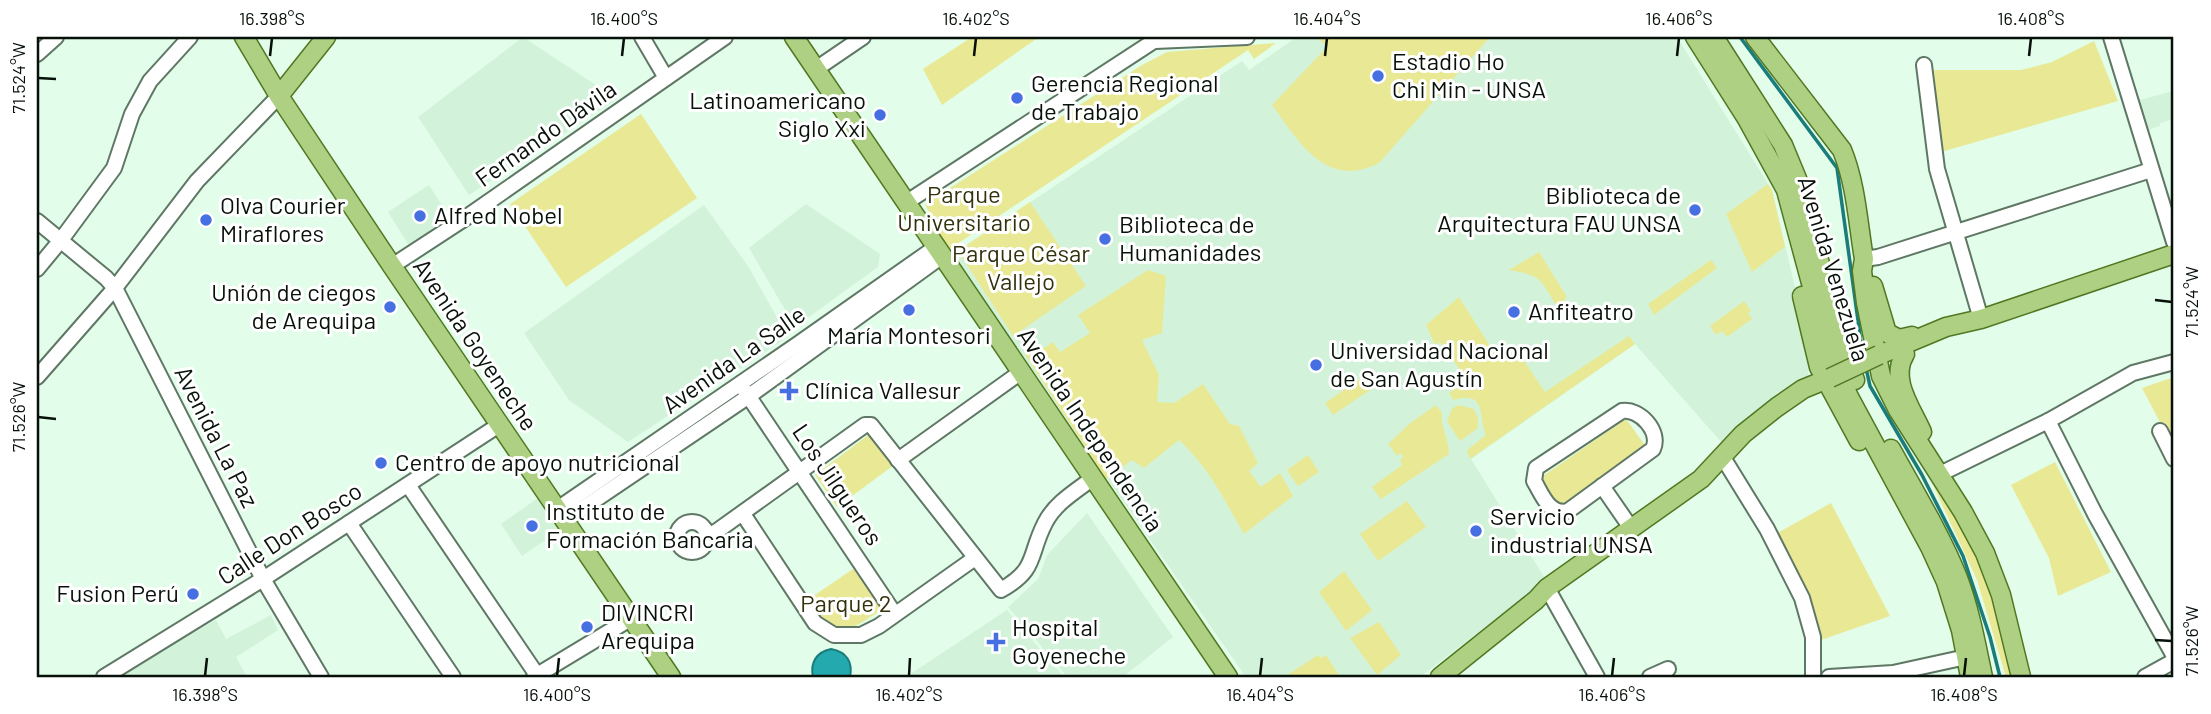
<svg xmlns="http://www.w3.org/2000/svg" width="2211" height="714" font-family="Barlow,sans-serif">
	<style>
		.built { fill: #d2f3da }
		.green { fill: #e9e995 }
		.water { fill: #24aaae; stroke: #1b7c7c; stroke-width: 2 }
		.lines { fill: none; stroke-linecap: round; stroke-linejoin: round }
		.stream { stroke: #1b7c7c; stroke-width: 3.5 }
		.minor-casing { stroke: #5f7765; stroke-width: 18 }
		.major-casing { stroke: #507822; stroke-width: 21 }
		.minor { stroke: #fff; stroke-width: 14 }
		.major { stroke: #aed083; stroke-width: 18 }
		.major-bridge-casing { stroke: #507822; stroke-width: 21; stroke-linecap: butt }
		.major-bridge { stroke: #aed083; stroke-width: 18 }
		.ticks { fill: none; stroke: #071009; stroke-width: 2.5 }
		.poi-dot { fill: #466fe2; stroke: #fff; stroke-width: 2.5 }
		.labels { text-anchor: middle; stroke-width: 6; stroke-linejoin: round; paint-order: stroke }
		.poi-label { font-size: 24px; fill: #071009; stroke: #fff; text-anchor: start }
		.street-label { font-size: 24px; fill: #071009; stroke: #fff }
		.park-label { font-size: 24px; fill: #33320d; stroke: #fff }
		.neatline { fill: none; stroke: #071009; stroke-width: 2.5 }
		.ticks-label { font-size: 18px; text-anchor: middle; fill: #071009 }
	</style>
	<rect width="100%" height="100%" fill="#e2fde9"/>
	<g class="built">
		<polygon points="523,37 617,99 469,195 418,117"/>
		<polygon points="1297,37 1677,37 1772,190 1811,355 1808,376 1722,443 1635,344 1471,459 1546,580 1420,677 1246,677 951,255 1242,61 1249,70"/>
		<polygon points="2174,91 2174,119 2160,123 2160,126 2148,130 2139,100"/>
		<polygon points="429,185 451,220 410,247 388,212"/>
		<polygon points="806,204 880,254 878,267 795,327 749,248"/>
		<polygon points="704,205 748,266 788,337 628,442 569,400 524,333"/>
		<polygon points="541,496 563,528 522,556 501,524"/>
		<polygon points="1087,513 1173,637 1123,677 1067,677 1008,607 1038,579 1047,555"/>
		<polygon points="1007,610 1064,677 906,677"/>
		<polygon points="271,615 278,630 236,657 247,677 115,677 216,620 226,639"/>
	</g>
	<g class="green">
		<polygon points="972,37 1039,37 942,105 923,69"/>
		<path d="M1317,37h173l-111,126c-53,27 -80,-21 -107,-58l55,-58z"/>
		<polygon points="2094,41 2118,101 1941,152 1934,70 2021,70 2052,62"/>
		<polygon points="1276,43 1254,59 1248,50 948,250 925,204 1142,65 1167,52"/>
		<polygon points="641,114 697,198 566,287 510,204"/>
		<polygon points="1768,184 1772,190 1785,247 1752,272 1726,214"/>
		<polygon points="1030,202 1086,286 1013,336 958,251"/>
		<path d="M1539,252l28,45 -3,2 2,4 -8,5c-19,-29 -14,-32 -49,-38z"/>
		<polygon points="1711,260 1717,268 1654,315 1648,304"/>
		<path d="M1148,270l18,6 -4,57 -20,7 17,35 -2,27 17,1 29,-19 27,40 9,2 19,37 -9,8 12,16 19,-14 13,23 -49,38c-21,-36 -34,-65 -65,-94l-35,28 -12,-8 -26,19 -82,-126 7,-4 4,5 18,-12 7,10 30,-19 -12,-18z"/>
		<path d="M1459,297l38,60 8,-3 9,-8 31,46 84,-56 6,8 -165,115 -3,-9 19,-15c-9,-21 2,-44 -33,-35l-4,-7 11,-8 -4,-5 7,-6 -23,-32 -5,3 -9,-20z"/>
		<polygon points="1744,301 1751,311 1748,313 1752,319 1727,337 1722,331 1716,335 1710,326"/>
		<polygon points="1368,373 1376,386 1333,415 1325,403"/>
		<polygon points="2174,377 2174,449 2142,388"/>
		<path d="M1436,405l6,8c-2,13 7,27 7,41l-68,45 -9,-12 30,-22 -2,-5 3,-3 -2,-4 -4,3 -9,-12 21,-20z"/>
		<polygon points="1458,405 1474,409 1478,418 1478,428 1460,441 1447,421 1452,409"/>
		<polygon points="1626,419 1647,448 1560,509 1540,478"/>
		<polygon points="871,433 894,465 837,507 815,475"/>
		<polygon points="1308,455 1319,472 1298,486 1287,470"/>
		<polygon points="1920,457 1975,549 1988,577 2014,677 2006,677 1977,580"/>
		<polygon points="2055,462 2111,572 2058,596 2049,558 2011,485"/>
		<polygon points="1407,501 1426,527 1378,561 1360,534"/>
		<polygon points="1831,503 1890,616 1821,640 1811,599 1776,534"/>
		<path d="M856,567l28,41c-37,25 -48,34 -75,-9z"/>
		<polygon points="1344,571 1372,610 1346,631 1319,592"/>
		<polygon points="1379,622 1401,655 1377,675 1350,638"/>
		<polygon points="1318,655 1321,658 1326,655 1340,677 1284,677"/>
	</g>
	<path class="water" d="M831,649c16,3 22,13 19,28h-37c-3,-14 3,-25 18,-28z"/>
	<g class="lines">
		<g class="stream">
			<polyline points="1740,37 1837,168 1863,357"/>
			<polyline points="1866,368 1870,386 1922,475 1963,556 1990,637 2000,677"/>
		</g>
		<defs>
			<g id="minor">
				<polyline points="642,37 666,78"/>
				<polyline points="2111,37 2174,242"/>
				<polyline points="1155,41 1247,37"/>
				<polyline points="37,54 56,37"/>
				<polyline points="1924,65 1937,169 1981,319"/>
				<polyline points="816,69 863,37"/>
				<polyline points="907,202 1160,37"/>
				<polyline points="37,221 106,278 115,288 263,579 321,677"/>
				<polyline points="1864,259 1878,257 2151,170"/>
				<polyline points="392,266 461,221 725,37"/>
				<polyline points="37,269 61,240 114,168 132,114 150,81 190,37"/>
				<polyline points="37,377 115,288 197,181 279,96"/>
				<polyline points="745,391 894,613"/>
				<path d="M1622,411c18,-3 39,21 31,38l-85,62c-19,5 -26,-17 -34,-30l2,-13z"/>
				<polyline points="2048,421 2095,514 2174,656"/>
				<polyline points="2160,431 2174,459"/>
				<polyline points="1722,456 1767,529 1802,598 1813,637 1813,677"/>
				<polyline points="898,460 1021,372"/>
				<polyline points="1940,474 2048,421 2133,373 2174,362"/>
				<polyline points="408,485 537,675"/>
				<polyline points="1602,486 1631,528"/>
				<polyline points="556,510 798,344 936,247"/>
				<polyline points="743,514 815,623 834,635 861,635 879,626 975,558"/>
				<polyline points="564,521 749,396 942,256"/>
				<circle cx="692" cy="537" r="15"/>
				<polyline points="349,523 453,677"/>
				<path d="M707,536l10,-5 148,-106h6l130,165c37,-21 27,-34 44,-67 10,-20 31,-32 48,-45"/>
				<polyline points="1547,588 1597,677"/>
				<polyline points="104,677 263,579 499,425"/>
				<polyline points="534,677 630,619"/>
				<polyline points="1650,677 1668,669"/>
				<polyline points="1829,677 1893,673 1957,659"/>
				<polyline points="2145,677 2174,661"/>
			</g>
			<g id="major">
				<polyline points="244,37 279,96 392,266 671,677"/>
				<polyline points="794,37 1228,677"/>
				<polyline points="1695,37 1747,119 1786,190 1829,350 1849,397 1930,547 1946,582 1961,630 1970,677"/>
				<polyline points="1714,37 1783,145 1800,186 1841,346 1855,380"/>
				<path d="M1755,37l87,113c14,34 16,73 22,109l-2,12 4,32 15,73 17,34 65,102 22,41 16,42 20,82"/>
				<polyline points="279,96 326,37"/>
				<polyline points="1873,286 1887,333 1899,339 1912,336"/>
				<polyline points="1802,296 1819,367 1859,441"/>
				<path d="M1905,354c-16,25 7,55 17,78"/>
				<polyline points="1879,355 1946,327 1981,319 2174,254"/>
				<path d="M1891,449c23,42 49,84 67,129 12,32 18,66 25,99"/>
				<polyline points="1440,677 1536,600 1547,588 1701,479 1743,434 1777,407 1803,389 1830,378"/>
			</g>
		</defs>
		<use href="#minor" class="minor-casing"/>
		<use href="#major" class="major-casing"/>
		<use href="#minor" class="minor"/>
		<use href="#major" class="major"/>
		<defs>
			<polyline id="major-bridge" points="1830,378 1879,355"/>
		</defs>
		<use href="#major-bridge" class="major-bridge-casing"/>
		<use href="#major-bridge" class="major-bridge"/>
	</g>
	<path class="ticks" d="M270,56l2,-18M622,56l2,-18M974,56l2,-18M1325,56l2,-18M1677,56l2,-18M2029,56l2,-18M38,78l18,1M2155,300l17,2M38,417l18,2M2155,640l17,1M205,676l2,-18M557,676l2,-18M909,676l1,-18M1260,676l2,-18M1612,676l2,-18M1964,676l2,-18"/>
	<g class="poi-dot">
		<circle cx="1378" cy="76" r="7"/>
		<circle cx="1017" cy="98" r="7"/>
		<circle cx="880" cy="115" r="7"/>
		<circle cx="1695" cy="210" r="7"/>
		<circle cx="420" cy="216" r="7"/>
		<circle cx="206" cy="220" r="7"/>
		<circle cx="1105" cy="239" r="7"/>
		<circle cx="390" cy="307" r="7"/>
		<circle cx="909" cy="310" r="7"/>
		<circle cx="1514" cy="312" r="7"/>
		<circle cx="1316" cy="365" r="7"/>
		<path d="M785.5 380.5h7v7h7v7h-7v7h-7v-7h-7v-7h7z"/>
		<circle cx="381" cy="463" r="7"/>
		<circle cx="532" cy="526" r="7"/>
		<circle cx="1476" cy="531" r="7"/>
		<circle cx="193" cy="594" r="7"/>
		<circle cx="587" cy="627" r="7"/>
		<path d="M992.5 631.5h7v7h7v7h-7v7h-7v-7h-7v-7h7z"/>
	</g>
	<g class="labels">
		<g class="poi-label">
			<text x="1392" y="70">Estadio Ho<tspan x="1392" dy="28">Chi Min - UNSA</tspan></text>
			<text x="1031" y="92">Gerencia Regional<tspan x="1031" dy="28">de Trabajo</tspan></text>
			<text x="866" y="109" text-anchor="end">Latinoamericano<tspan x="866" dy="28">Siglo Xxi</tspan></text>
			<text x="1681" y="204" text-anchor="end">Biblioteca de<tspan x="1681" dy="28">Arquitectura FAU UNSA</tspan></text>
			<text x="220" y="214">Olva Courier<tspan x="220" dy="28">Miraflores</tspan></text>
			<text x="434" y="224">Alfred Nobel</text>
			<text x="1119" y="233">Biblioteca de<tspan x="1119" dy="28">Humanidades</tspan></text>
			<text x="376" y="301" text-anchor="end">Unión de ciegos<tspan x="376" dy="28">de Arequipa</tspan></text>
			<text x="1528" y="320">Anfiteatro</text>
			<text x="909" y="344" text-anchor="middle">María Montesori</text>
			<text x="1330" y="359">Universidad Nacional<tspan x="1330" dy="28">de San Agustín</tspan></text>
			<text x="805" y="399">Clínica Vallesur</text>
			<text x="395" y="471">Centro de apoyo nutricional</text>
			<text x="546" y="520">Instituto de<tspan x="546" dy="28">Formación Bancaria</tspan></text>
			<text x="1490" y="525">Servicio<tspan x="1490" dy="28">industrial UNSA</tspan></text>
			<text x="179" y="602" text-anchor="end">Fusion Perú</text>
			<text x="601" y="621">DIVINCRI<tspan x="601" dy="28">Arequipa</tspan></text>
			<text x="1012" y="636">Hospital<tspan x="1012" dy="28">Goyeneche</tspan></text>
		</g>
		<g class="street-label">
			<text transform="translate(546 134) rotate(-35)" y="8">Fernando Dávila</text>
			<text transform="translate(1833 269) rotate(73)" y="8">Avenida Venezuela</text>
			<text transform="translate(475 345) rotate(56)" y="8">Avenida Goyeneche</text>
			<text transform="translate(734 360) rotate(-35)" y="8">Avenida La Salle</text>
			<text transform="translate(1090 430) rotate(56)" y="8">Avenida Independencia</text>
			<text transform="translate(216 437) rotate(63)" y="8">Avenida La Paz</text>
			<text transform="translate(837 485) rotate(56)" y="8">Los Jilgueros</text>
			<text transform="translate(290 534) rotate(-33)" y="8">Calle Don Bosco</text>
		</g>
		<g class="park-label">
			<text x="964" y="203">Parque<tspan x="964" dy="28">Universitario</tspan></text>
			<text x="1021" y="262">Parque César<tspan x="1021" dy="28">Vallejo</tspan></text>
			<text x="846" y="612">Parque 2</text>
		</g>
	</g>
	<rect width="2211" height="714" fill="none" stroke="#ffffff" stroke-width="77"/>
	<rect x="38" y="38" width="2134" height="638" class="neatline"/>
	<g class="ticks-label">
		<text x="272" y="25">16.398°S</text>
		<text x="624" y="25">16.400°S</text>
		<text x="976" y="25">16.402°S</text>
		<text x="1327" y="25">16.404°S</text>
		<text x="1679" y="25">16.406°S</text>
		<text x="2031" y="25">16.408°S</text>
		<text transform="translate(19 78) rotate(-90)" y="6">71.524°W</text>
		<text transform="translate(2192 302) rotate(-90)" y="6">71.524°W</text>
		<text transform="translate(19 417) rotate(-90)" y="6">71.526°W</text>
		<text transform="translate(2192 641) rotate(-90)" y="6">71.526°W</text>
		<text x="205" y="701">16.398°S</text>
		<text x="557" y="701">16.400°S</text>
		<text x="909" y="701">16.402°S</text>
		<text x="1260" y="701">16.404°S</text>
		<text x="1612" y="701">16.406°S</text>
		<text x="1964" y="701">16.408°S</text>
	</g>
</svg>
